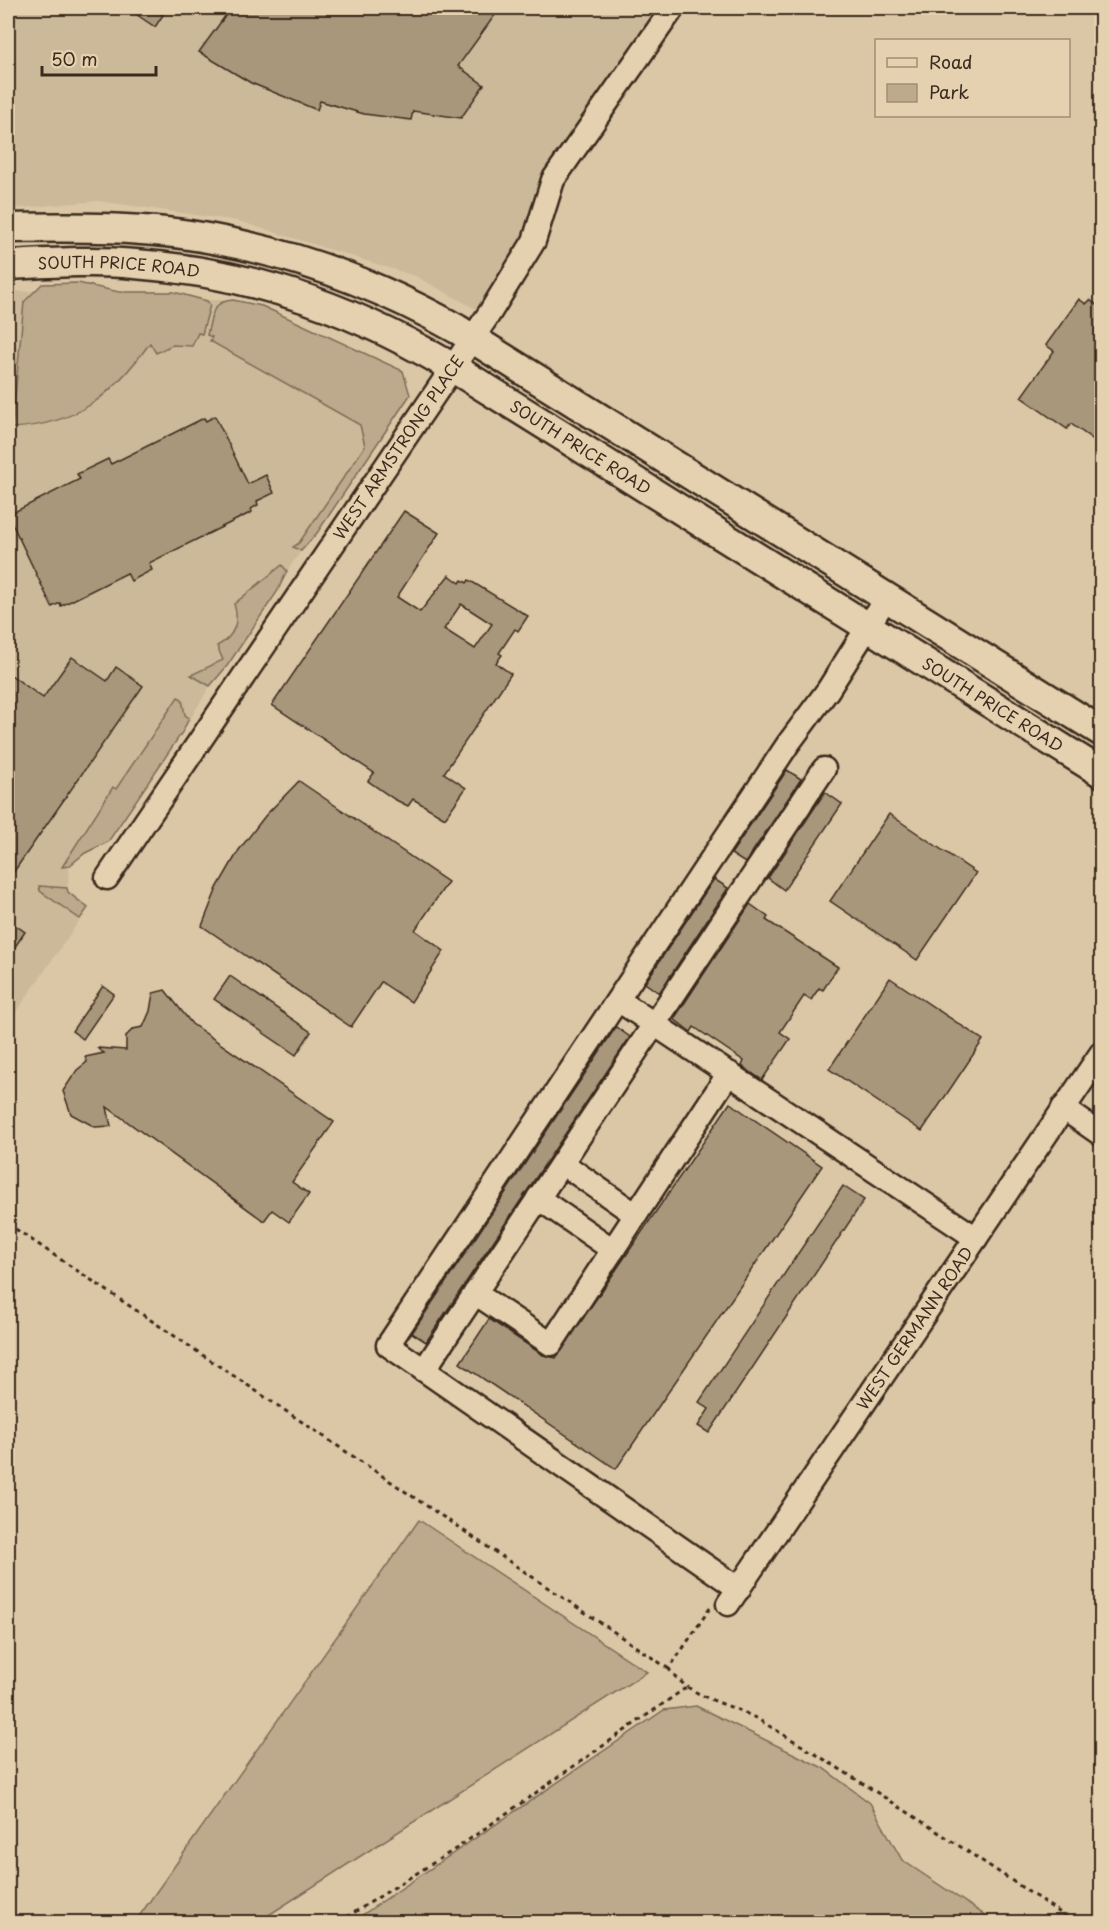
<svg xmlns="http://www.w3.org/2000/svg" width="1109" height="1930" font-family="'Playpen Sans',sans-serif">
	<style>
		.built { fill: #ccb999 }
		.green { fill: #bdaa8d; stroke: #7c6a56; stroke-width: 1.5 }
		.building { fill: #a9977c; stroke: #3b2a1e; stroke-width: 1.5; fill-rule: evenodd }
		.lines { fill: none; stroke-linecap: round; stroke-linejoin: round }
		.minor-casing { stroke: #3b2a1e; stroke-width: 27 }
		.major-casing { stroke: #3b2a1e; stroke-width: 33 }
		.path { stroke: #3b2a1e; stroke-width: 3; stroke-dasharray: 4.5 4.5; stroke-linecap: butt }
		.minor { stroke: #e5d1af; stroke-width: 22 }
		.major { stroke: #e5d1af; stroke-width: 28 }
		.labels { text-anchor: middle; stroke-width: 5; stroke-linejoin: round; paint-order: stroke }
		.street-label { font-size: 16px; fill: #3b2a1e; stroke: #e5d1af }
	</style>
	<rect width="100%" height="100%" fill="#dbc7a6"/>
	<filter id="ink" filterUnits="userSpaceOnUse"><feTurbulence type="fractalNoise" baseFrequency=".0167" numOctaves="2"/><feDisplacementMap in="SourceGraphic" scale="12" xChannelSelector="R" yChannelSelector="G"/><feConvolveMatrix kernelMatrix="1 2 1 2 8 2 1 2 1" color-interpolation-filters="sRGB"/></filter>
	<g filter="url(#ink)">
		<g class="built">
			<polygon points="8,8 682,8 476,309 415,276 238,221 98,201 8,209"/>
			<polygon points="78,283 119,292 165,291 201,300 233,300 262,306 403,371 410,395 317,533 308,541 287,571 277,592 227,666 210,686 183,731 108,842 70,863 67,892 88,908 8,1024 8,292 34,291 42,284"/>
		</g>
		<g class="green">
			<path d="M78,283l41,9h55l33,9 3,4 -8,29 -4,-1 -6,13 -20,-1 -16,8 -6,-10c-38,52 -70,81 -138,85l12,-126 18,-18z"/>
			<path d="M233,300l29,6 141,65 7,24 -93,138 -16,18 -8,-4 6,-4 66,-97 -5,-21 -150,-84 2,-4 -5,-2c5,-19 4,-34 26,-35z"/>
			<path d="M282,565l5,6 -10,21 -50,74 -17,20 -19,-11 32,-15 -6,-14c17,-9 23,-24 17,-42z"/>
			<polygon points="178,697 182,699 185,715 189,718 183,731 108,842 85,853 69,866 62,867 113,787 116,789"/>
			<polygon points="39,886 67,888 68,892 88,908 80,919 40,891"/>
			<polygon points="419,1520 647,1672 258,1922 135,1922"/>
			<polygon points="696,1706 823,1768 870,1803 902,1860 995,1922 352,1922 664,1710"/>
		</g>
		<g class="building">
			<polygon points="127,8 152,8 163,15 155,27"/>
			<polygon points="231,8 500,8 458,66 484,85 461,118 413,111 411,120 364,114 320,101 317,110 251,83 199,52"/>
			<polygon points="1079,299 1086,304 1090,300 1101,308 1101,445 1071,424 1067,429 1021,397 1054,351 1046,345"/>
			<polygon points="215,416 248,484 266,475 274,493 257,501 258,505 251,509 252,512 149,563 152,570 131,581 127,573 61,606 60,603 52,607 8,515 80,479 77,474 108,459 111,464 204,418 206,421"/>
			<path d="M404,511l35,22 -42,64 23,15 29,-37 11,8 2,-3 5,3 2,-3 59,36 -10,15 -3,-2 -16,24 3,2 -6,8 15,11 -67,99 22,15 -21,30 -32,-19 -5,7 -14,-7 -26,-18 6,-8 -102,-68zM461,604l31,20 -17,25 -31,-20z"/>
			<polygon points="72,657 107,681 116,667 143,686 8,880 8,673 43,698"/>
			<polygon points="787,770 801,779 745,863 731,854"/>
			<polygon points="299,781 448,882 415,930 444,951 411,1002 381,982 351,1027 202,926 217,888 239,850 265,816"/>
			<polygon points="825,792 842,804 784,890 768,878"/>
			<polygon points="889,814 976,873 917,960 830,901"/>
			<polygon points="714,879 728,888 659,993 645,983"/>
			<polygon points="750,904 768,917 766,920 838,967 823,990 819,988 811,1000 804,996 780,1032 790,1039 762,1080 742,1066 744,1061 694,1027 691,1032 674,1019"/>
			<polygon points="8,920 25,932 8,957"/>
			<polygon points="230,976 311,1032 296,1055 214,999"/>
			<polygon points="890,978 983,1040 922,1131 829,1069"/>
			<polygon points="103,986 114,994 83,1039 72,1031"/>
			<polygon points="165,990 192,1024 334,1122 292,1182 309,1194 289,1222 272,1210 264,1221 107,1107 111,1126 95,1127 71,1114 63,1091 77,1070 87,1062 85,1057 104,1053 97,1048 126,1050 126,1036 133,1029 143,1027 150,1011 153,993"/>
			<polygon points="616,1027 630,1037 426,1342 412,1333"/>
			<polygon points="730,1103 822,1166 616,1469 460,1363 489,1319 543,1355 556,1358"/>
			<polygon points="843,1186 864,1200 709,1433 698,1426 709,1409 699,1402"/>
		</g>
		<g class="lines">
			<defs>
				<g id="minor">
					<path id="s1" d="M107,878l382,-564 45,-73 19,-61 120,-172"/>
					<polyline points="618,1000 976,1238"/>
					<polyline points="1063,1108 1102,1135"/>
					<polyline points="562,1163 636,1215"/>
					<polyline points="538,1198 613,1250"/>
					<polyline points="475,1293 551,1344 729,1073"/>
					<polyline points="424,1370 824,769"/>
					<polyline points="739,1589 388,1345 788,744 828,690 886,598"/>
					<path id="s2" d="M728,1604l374,-552"/>
				</g>
				<g id="major">
					<path d="M8,228c67,-1 138,-2 205,11 86,16 168,47 244,90l645,403"/>
					<path id="s3" d="M8,265c42,-2 85,-5 127,-1 123,9 228,48 333,113l634,396"/>
				</g>
			</defs>
			<use href="#minor" class="minor-casing"/>
			<use href="#major" class="major-casing"/>
			<g class="path">
				<polyline points="8,1224 669,1669"/>
				<path d="M710,1608l-41,61c23,31 59,33 90,51 107,63 211,133 315,202"/>
				<polyline points="339,1922 457,1848 687,1687"/>
			</g>
			<use href="#minor" class="minor"/>
			<use href="#major" class="major"/>
		</g>
	</g>
	<g class="labels">
		<g class="street-label">
			<text dy="6" stroke="none"><textPath href="#s3" startOffset="111">SOUTH PRICE ROAD</textPath></text>
			<text dy="6" stroke="none"><textPath href="#s1" startOffset="520">WEST ARMSTRONG PLACE</textPath></text>
			<text dy="6" stroke="none"><textPath href="#s3" startOffset="615">SOUTH PRICE ROAD</textPath></text>
			<text dy="6" stroke="none"><textPath href="#s3" startOffset="1101">SOUTH PRICE ROAD</textPath></text>
			<text dy="6" stroke="none"><textPath href="#s2" startOffset="333">WEST GERMANN ROAD</textPath></text>
		</g>
	</g>
	<rect width="1109" height="1930" fill="none" stroke="#e5d1af" stroke-width="30"/>
	<rect x="15" y="15" width="1079" height="1900" fill="none" stroke="#3b2a1e" stroke-width="2" filter="url(#ink)"/>
	<rect x="875" y="39" width="195" height="78" fill="#e5d1af" stroke="#a18e75" stroke-width="1.5"/>
	<rect x="887" y="58" width="30" height="9" fill="#e5d1af" stroke="#a18e75" stroke-width="1.5"/>
	<text x="929" y="69" font-size="18" fill="#3b2a1e">Road</text>
	<rect x="887" y="84" width="30" height="18" fill="#bdaa8d" stroke="#a18e75" stroke-width="1.5"/>
	<text x="929" y="99" font-size="18" fill="#3b2a1e">Park</text>
	<path d="M42 66v9h114v-9" fill="none" stroke="#3b2a1e" stroke-width="3"/>
	<text x="51" y="66" font-size="18" fill="#3b2a1e" stroke="#e5d1af" stroke-width="4.5" paint-order="stroke">50 m</text>
</svg>
